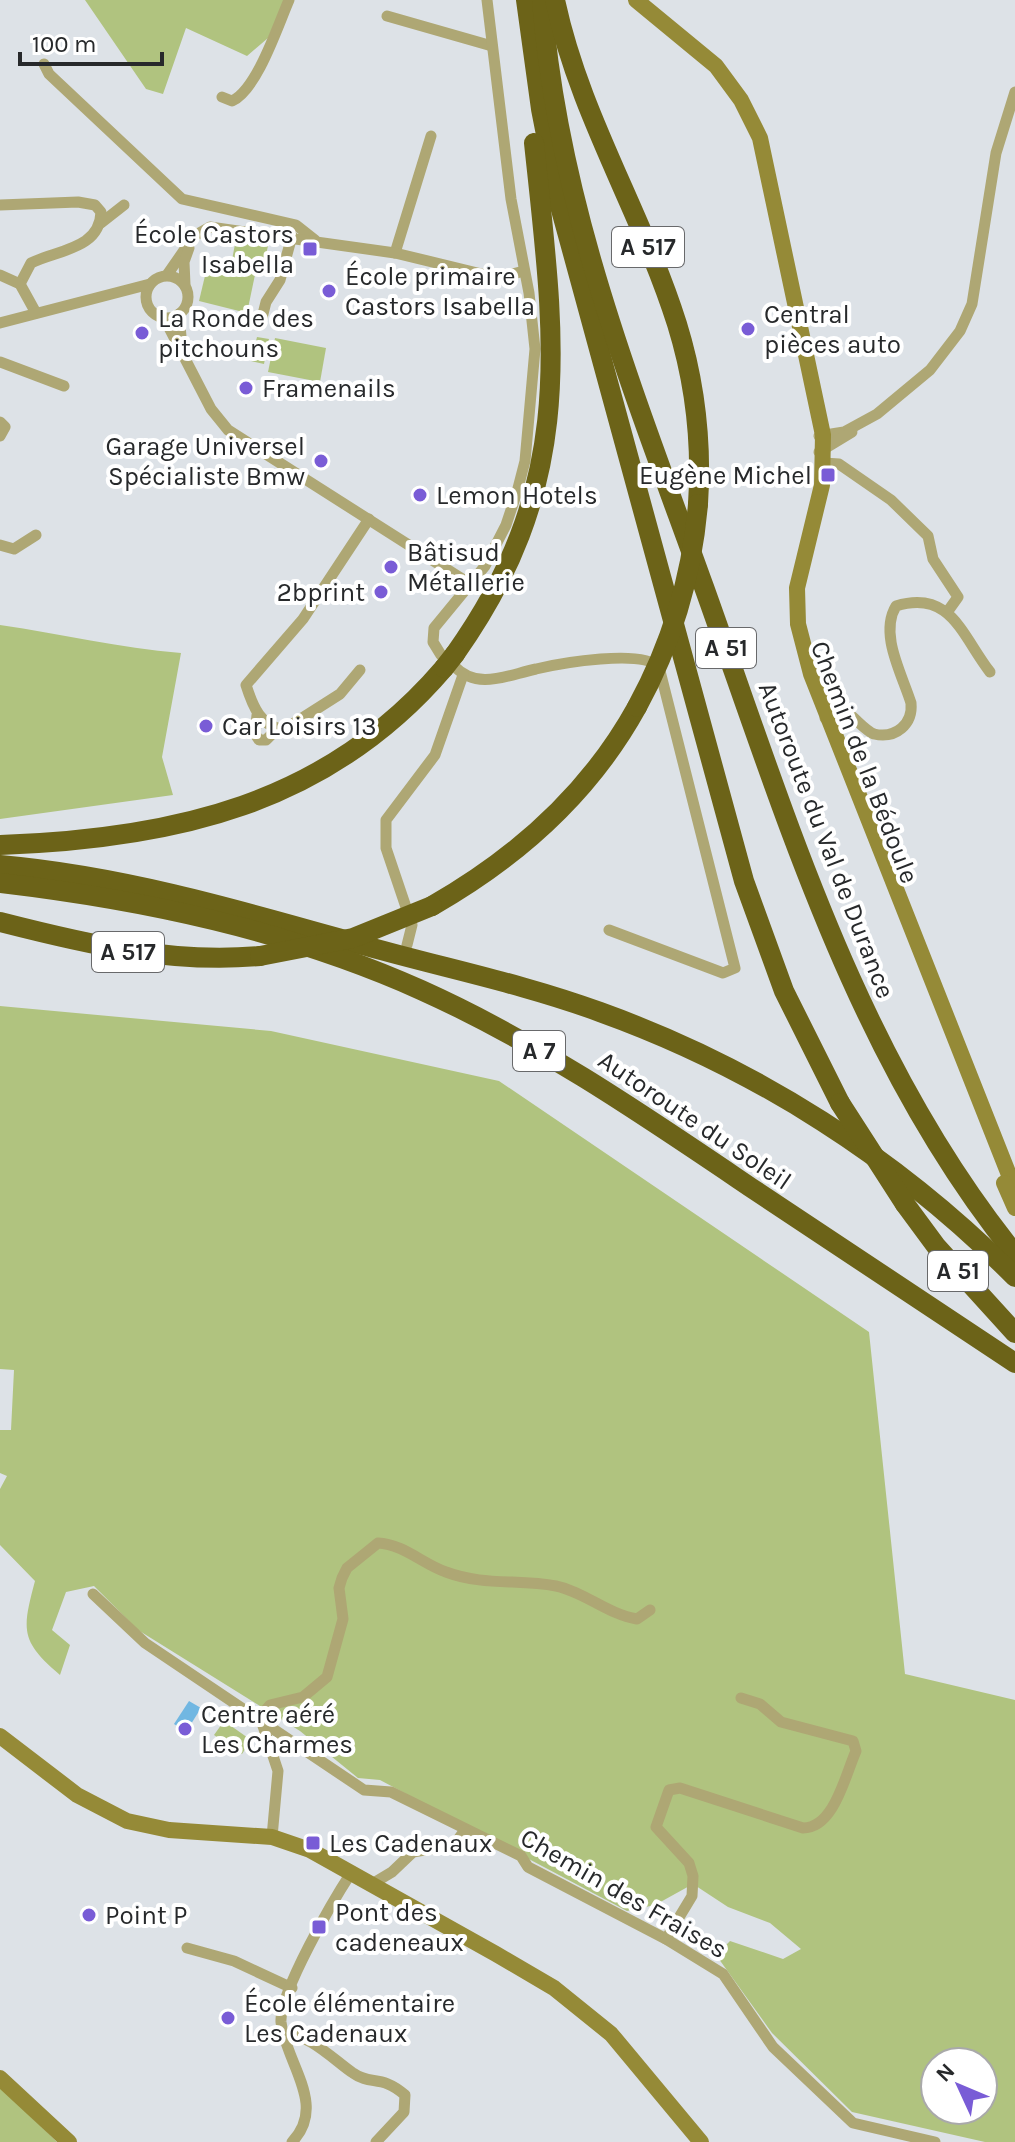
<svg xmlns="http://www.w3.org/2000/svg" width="1015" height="2142" font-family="Karla,sans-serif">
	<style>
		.green { fill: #b0c37f; fill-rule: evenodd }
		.water { fill: #71b7e2 }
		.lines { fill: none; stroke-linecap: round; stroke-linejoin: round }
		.street { stroke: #aea774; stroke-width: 11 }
		.secondary { stroke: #958a37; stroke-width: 16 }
		.highway { stroke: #6c6318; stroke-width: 20 }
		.highway-bridge { stroke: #6c6318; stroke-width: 20 }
		.poi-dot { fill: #795cd6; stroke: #fff; stroke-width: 3 }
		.labels { text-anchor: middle; stroke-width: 8; stroke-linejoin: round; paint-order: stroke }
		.shield { fill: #fff; stroke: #68696b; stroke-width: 2 }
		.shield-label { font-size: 24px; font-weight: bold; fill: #27292b }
		.poi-label { font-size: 26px; fill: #27292b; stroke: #fff; text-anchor: start }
		.street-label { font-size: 26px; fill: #27292b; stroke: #fff }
	</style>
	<rect width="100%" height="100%" fill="#dde2e7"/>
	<g class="green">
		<polygon points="85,0 285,0 268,38 247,56 186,28 163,94 146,89"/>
		<polygon points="236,239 268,246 263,267 232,260"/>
		<polygon points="209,259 256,270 247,313 199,301"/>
		<polygon points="257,337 269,339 264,364 251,361"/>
		<polygon points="275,338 326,348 320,382 268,372"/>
		<path d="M0,625c62,9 119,23 181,28l-19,104 11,38 -173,24z"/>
		<path d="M0,1006l271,25 228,50 370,251 36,342 110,26v442h-30l-133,-30 -80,-79 -56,-78 14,-14 53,18 18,-10 -31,-26 -42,-16 -35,-23 -38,21 -28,6 -247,-131 -22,-2 -58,-47 -162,-101 -44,-44 -28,6 -14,38 18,15 -10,30c-40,-34 -38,-45 -25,-94l-35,-36v-56l7,-13 -7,-3v-43h11l3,-60 -14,-1zM935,2062h48v48h-48z"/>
		<polygon points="224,1721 251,1740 242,1754 214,1735"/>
		<polygon points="0,2087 57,2142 0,2142"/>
	</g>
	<polygon class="water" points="189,1701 201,1708 186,1732 174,1724"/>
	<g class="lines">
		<g class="street">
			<polyline points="387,16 492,46"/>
			<polyline points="44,64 49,74 182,199 296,225 315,240"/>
			<path d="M222,97l10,4c25,-11 46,-76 57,-101"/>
			<path d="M0,205l78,-3 17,3 6,7c-1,37 -43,38 -70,51l-11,21"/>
			<polyline points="101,223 124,205"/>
			<polyline points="395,253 431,136"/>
			<polyline points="0,275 20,284 36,313"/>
			<polyline points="167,275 194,236 210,227 395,253 498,278 524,271"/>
			<circle cx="167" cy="297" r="21"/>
			<polyline points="185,285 184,262 189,248"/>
			<polyline points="179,314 182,348"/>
			<polyline points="164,318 211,409 228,430 470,584"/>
			<polyline points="262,318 266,302 280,280 292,236"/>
			<polyline points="0,323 150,284"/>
			<polyline points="0,362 64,386"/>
			<polyline points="0,422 5,427 0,436"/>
			<polyline points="819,436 844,432 877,414 930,370 960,331 972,304 996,153 1015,92"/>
			<polyline points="819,452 852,432"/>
			<polyline points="824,463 839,464 891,500 928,536 933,559 958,597 948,611"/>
			<polyline points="0,545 14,549 36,535"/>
			<polyline points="441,655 433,642 434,628 485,566 506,525 517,492 525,461 535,349 529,293 511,199 487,0"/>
			<path d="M454,666c24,25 53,9 82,3 25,-6 106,-20 123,-2l76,301 -12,5 -114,-43"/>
			<path d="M360,670l-20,24 -55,35c-24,0 -33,-25 -39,-44l57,-66 66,-100"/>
			<polyline points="257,715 255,734 259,740 266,740 277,729"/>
			<path d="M825,718l24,-4c8,6 17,17 25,20 22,5 39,-10 37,-31 -9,-29 -32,-69 -15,-97 55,-17 66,30 94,66"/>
			<polyline points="407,945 412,925 386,848 386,820 435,755 463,675"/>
			<polyline points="93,1594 145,1643 364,1790 391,1792 521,1856 528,1867 666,1939 723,1974 773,2047 853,2123 935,2142"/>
			<path d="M258,1719l12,-14 33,-8 24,-20 16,-58 -4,-31 3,-10 5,-10 31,-25c25,1 45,21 68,29 37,14 73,7 110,14 29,6 51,28 81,33l13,-9"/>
			<polyline points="262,1723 278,1771 272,1837"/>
			<polyline points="372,1884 392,1872 413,1852 454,1845 465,1830"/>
			<path d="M666,1939l26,-43 1,-20 -4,-13 -33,-36 13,-37 11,-2 123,40c31,0 42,-52 53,-77l-3,-10 -72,-19 -21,-18 -19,-6"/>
			<polyline points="187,1948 234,1961 292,1988"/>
			<path d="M286,2036c21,-5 50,26 67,37 18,13 28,1 52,22l-1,17 -28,30"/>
			<path d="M292,2142c36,-37 -7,-80 -11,-120 -2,-29 53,-123 70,-149"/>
		</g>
		<g class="secondary">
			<polyline points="636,0 716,66 741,100 760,138 823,435 822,485 797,588 798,624 811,674 1015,1190"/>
			<polyline points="1004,1183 1015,1208"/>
			<polyline points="0,1736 77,1795 127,1821 169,1830 272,1837 310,1850 496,1954 554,1988 611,2034 701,2142"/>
			<polyline points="0,2078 69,2142"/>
		</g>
		<g class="highway">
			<polyline points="526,0 541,109 560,206 744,881 784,991 840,1103"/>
			<path d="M542,0c15,205 93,395 162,587 83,232 154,473 311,667"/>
			<path d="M555,0c24,114 87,213 122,324 18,58 25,119 21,180"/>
			<path d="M455,654c123,-173 100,-313 79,-511"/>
			<path d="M0,845c172,-6 327,-40 444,-177"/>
			<path d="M0,865c125,11 246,47 366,81 78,22 158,38 234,66 156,56 298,147 415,265"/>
			<path d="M0,883c144,17 287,47 421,107 118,53 224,126 332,199 87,58 174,116 262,174"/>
			<path d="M432,906c86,-49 157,-112 205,-199"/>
			<path d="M0,922c86,22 170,42 260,34"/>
			<polyline points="905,1204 936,1246 1015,1333"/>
		</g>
		<g class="highway-bridge">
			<polyline points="444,668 455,654"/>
			<path d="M637,707c35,-64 55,-131 61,-203"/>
			<polyline points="260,956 353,938 432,906"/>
			<polyline points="840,1103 905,1204"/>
		</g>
	</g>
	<g class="poi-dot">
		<rect x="302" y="241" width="16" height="16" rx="4"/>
		<circle cx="329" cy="291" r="8"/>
		<circle cx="748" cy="329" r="8"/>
		<circle cx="142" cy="333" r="8"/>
		<circle cx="246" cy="388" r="8"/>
		<circle cx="321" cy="461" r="8"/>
		<rect x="820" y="467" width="16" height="16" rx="4"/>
		<circle cx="420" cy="495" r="8"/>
		<circle cx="391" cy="567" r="8"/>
		<circle cx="381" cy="592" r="8"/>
		<circle cx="206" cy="726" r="8"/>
		<circle cx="185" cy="1729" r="8"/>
		<rect x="305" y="1835" width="16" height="16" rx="4"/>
		<circle cx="89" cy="1915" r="8"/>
		<rect x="311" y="1919" width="16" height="16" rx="4"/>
		<circle cx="228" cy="2018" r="8"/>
	</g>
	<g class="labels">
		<g class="shield">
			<rect x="612" y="227" width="72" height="40" rx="6"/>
			<rect x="696" y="628" width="60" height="40" rx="6"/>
			<rect x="92" y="932" width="72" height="40" rx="6"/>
			<rect x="513" y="1031" width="52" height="40" rx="6"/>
			<rect x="928" y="1251" width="60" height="40" rx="6"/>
		</g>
		<g class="shield-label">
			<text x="648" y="255">A 517</text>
			<text x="726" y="656">A 51</text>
			<text x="128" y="960">A 517</text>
			<text x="539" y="1059">A 7</text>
			<text x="958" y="1279">A 51</text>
		</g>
		<g class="poi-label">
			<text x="294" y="243" text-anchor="end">École Castors<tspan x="294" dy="30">Isabella</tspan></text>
			<text x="345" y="285">École primaire<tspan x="345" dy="30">Castors Isabella</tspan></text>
			<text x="764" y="323">Central<tspan x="764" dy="30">pièces auto</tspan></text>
			<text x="158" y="327">La Ronde des<tspan x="158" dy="30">pitchouns</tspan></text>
			<text x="262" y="397">Framenails</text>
			<text x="305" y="455" text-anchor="end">Garage Universel<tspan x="305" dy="30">Spécialiste Bmw</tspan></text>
			<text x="812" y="484" text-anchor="end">Eugène Michel</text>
			<text x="436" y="504">Lemon Hotels</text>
			<text x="407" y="561">Bâtisud<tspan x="407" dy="30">Métallerie</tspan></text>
			<text x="365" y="601" text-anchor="end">2bprint</text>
			<text x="222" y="735">Car Loisirs 13</text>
			<text x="201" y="1723">Centre aéré<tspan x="201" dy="30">Les Charmes</tspan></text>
			<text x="329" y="1852">Les Cadenaux</text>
			<text x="335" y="1921">Pont des<tspan x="335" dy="30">cadeneaux</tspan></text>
			<text x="105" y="1924">Point P</text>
			<text x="244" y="2012">École élémentaire<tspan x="244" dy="30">Les Cadenaux</tspan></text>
		</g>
		<g class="street-label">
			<text transform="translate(865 762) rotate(69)" y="9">Chemin de la Bédoule</text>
			<text transform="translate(827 840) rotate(69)" y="9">Autoroute du Val de Durance</text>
			<text transform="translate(695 1120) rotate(34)" y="9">Autoroute du Soleil</text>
			<text transform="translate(624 1893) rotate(30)" y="9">Chemin des Fraises</text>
		</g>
	</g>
	<g transform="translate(959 2086) rotate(314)"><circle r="38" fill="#ffffff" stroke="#a9a9aa" stroke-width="2"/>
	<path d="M0-6L14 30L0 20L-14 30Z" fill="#795cd6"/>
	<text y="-12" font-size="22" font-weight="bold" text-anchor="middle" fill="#27292b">N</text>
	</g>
	<path d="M20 52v12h142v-12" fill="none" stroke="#27292b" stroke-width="4"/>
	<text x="32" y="52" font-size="24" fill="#27292b" stroke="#ffffff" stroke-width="6" paint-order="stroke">100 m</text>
</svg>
